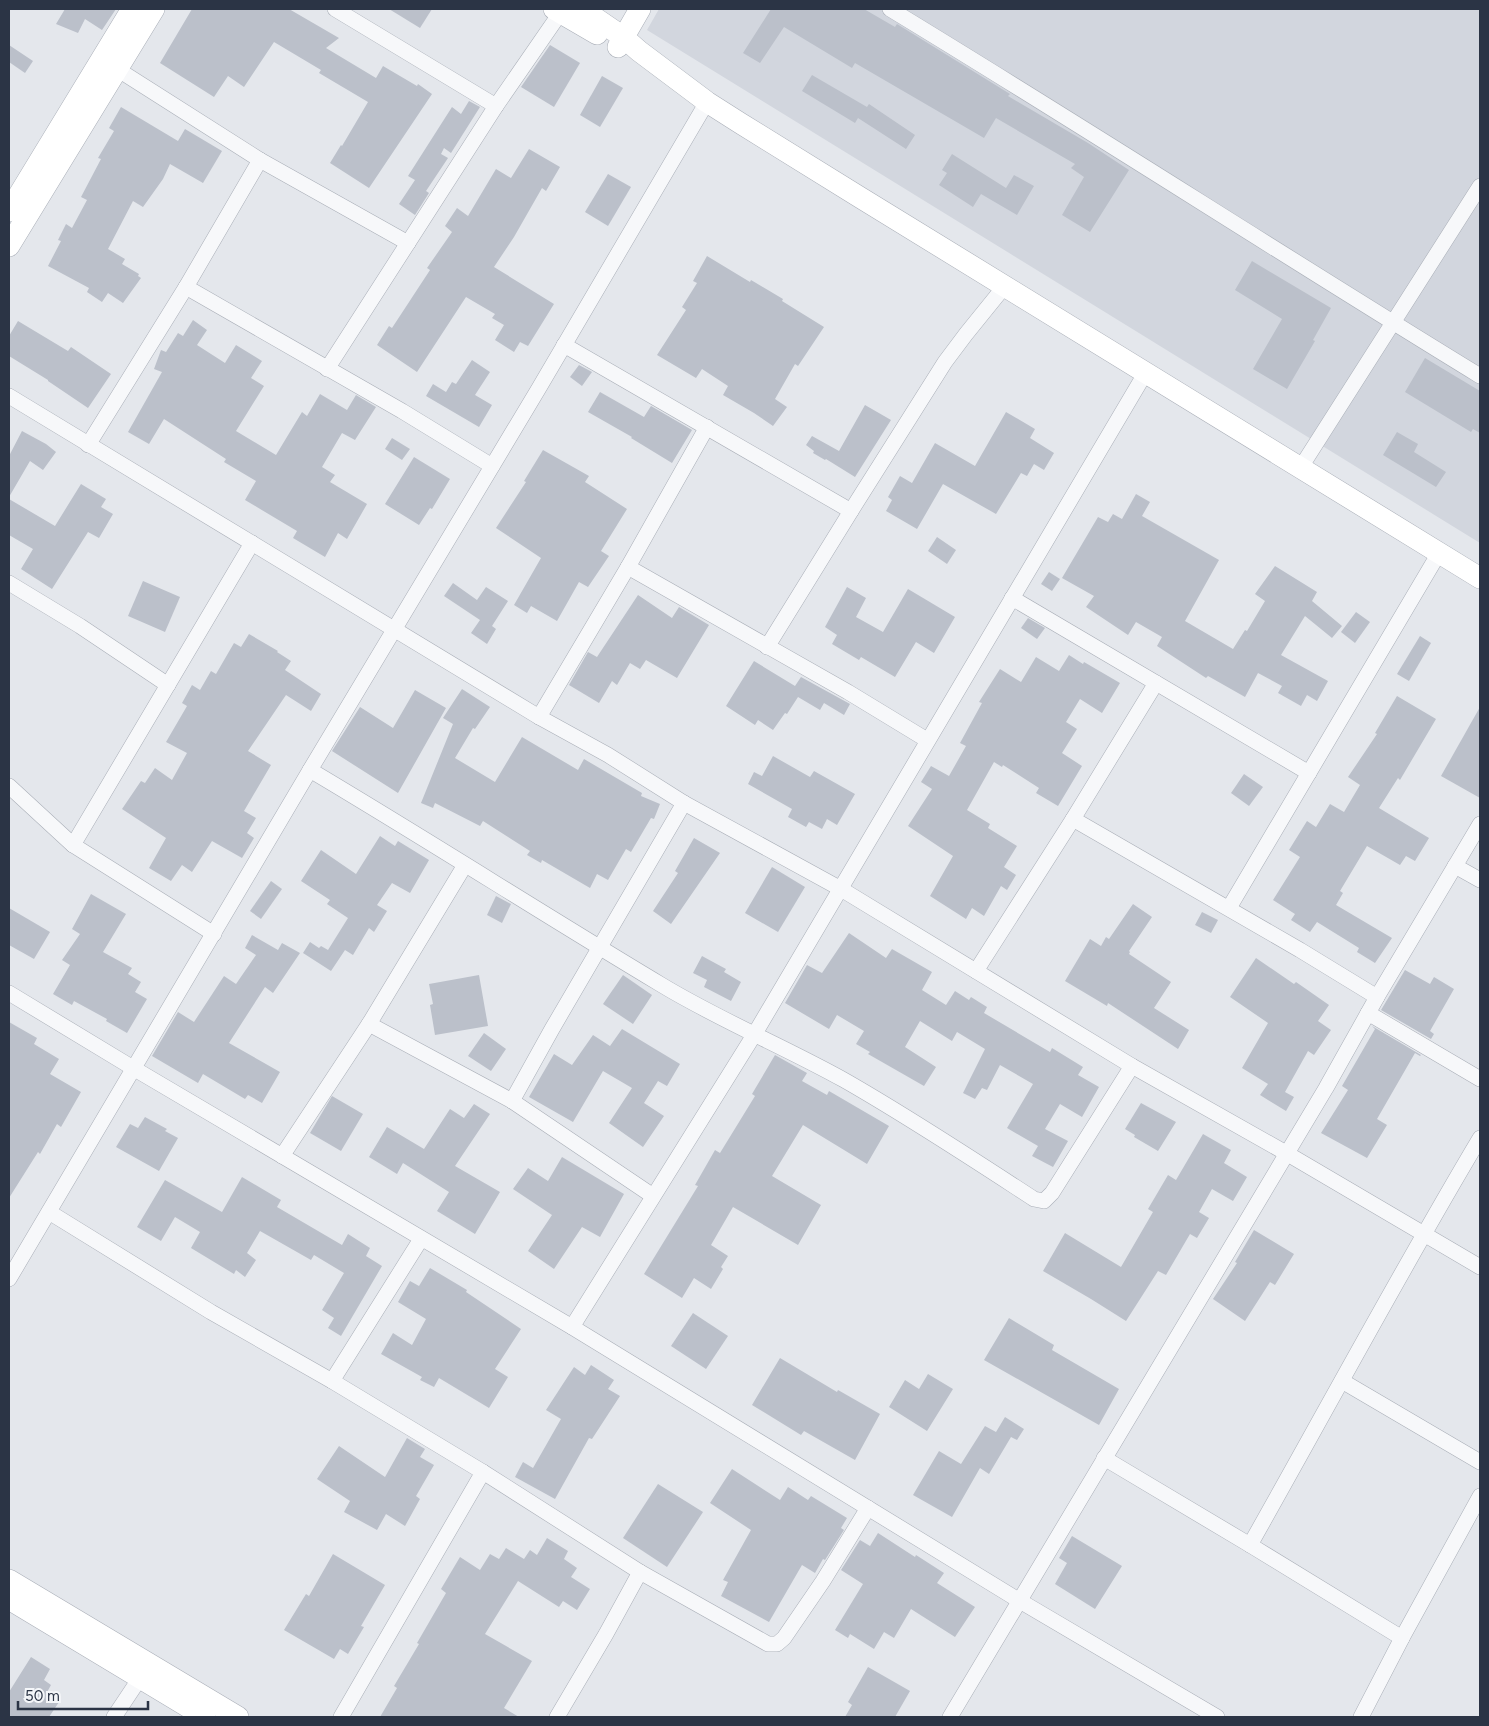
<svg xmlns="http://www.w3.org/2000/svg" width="1489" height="1726" font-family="Figtree,sans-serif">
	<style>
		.built { fill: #d2d6de }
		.building { fill: #bbc0ca }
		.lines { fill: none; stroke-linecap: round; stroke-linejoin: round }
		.street-casing { stroke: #a9aeb7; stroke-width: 16 }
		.secondary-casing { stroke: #a9aeb7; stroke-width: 22 }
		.street { stroke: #f7f8fa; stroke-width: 15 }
		.secondary { stroke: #fff; stroke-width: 21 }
	</style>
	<rect width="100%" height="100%" fill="#e4e7ec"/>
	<polygon class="built" points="659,9 1480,9 1480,543 647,30"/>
	<g class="building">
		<polygon points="65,9 116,9 102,30 85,19 78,33 56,24"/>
		<polygon points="192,9 289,9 339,38 326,48 376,78 383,66 417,86 418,84 432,94 369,188 330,163 341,145 342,146 368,102 319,73 321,70 274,42 244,87 228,76 214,97 160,63"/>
		<polygon points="389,9 432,9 420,28"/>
		<polygon points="771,9 864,9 895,27 897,24 1010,94 1008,96 1088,143 1129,170 1090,232 1062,215 1084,177 1071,168 1075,164 996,118 984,138 855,63 852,68 784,27 760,63 743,53"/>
		<polygon points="9,45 33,61 25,73 9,62"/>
		<polygon points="550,45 580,63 554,107 521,87"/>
		<polygon points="812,75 867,107 869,104 915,135 906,149 858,118 855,123 802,91"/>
		<polygon points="602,76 623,88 600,127 580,115"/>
		<polygon points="469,101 480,107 451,153 444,148 441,154 448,158 426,191 429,193 415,215 399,204 415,180 408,176 452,107 461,114"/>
		<polygon points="121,107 178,141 185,129 222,151 203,183 170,164 163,179 143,207 133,201 108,249 125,259 122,264 139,274 138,276 141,278 123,303 108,293 102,302 87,292 89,288 48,266 61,241 58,240 66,224 72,228 87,200 81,197 101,159 98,158 114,131 109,128"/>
		<polygon points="529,149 560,167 546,191 542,188 514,237 494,267 554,304 528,346 520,342 514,352 495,340 504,325 492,318 495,314 466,297 417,372 377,345 389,326 392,328 430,270 427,268 452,232 445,226 457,208 468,216 496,169 511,178"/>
		<polygon points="952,154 1006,188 1014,175 1034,186 1017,215 981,194 973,207 939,185 947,173 942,170"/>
		<polygon points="608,174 631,187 608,226 585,212"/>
		<polygon points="707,256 750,282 751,280 783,299 782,301 824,327 798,366 795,364 775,399 787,407 773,426 754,413 723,395 728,386 702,369 696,378 657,355 686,310 682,307 697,283 693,281"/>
		<polygon points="1252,261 1331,308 1313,340 1315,341 1287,389 1253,369 1282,319 1235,290"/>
		<polygon points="193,320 207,330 197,345 225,363 236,345 262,361 251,378 264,386 236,431 276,455 302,412 307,416 320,394 347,410 356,395 376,407 355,440 342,433 322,467 335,475 330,482 367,504 347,539 338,533 325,557 293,538 297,531 245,500 256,481 224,462 226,459 164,419 149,444 128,432 162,372 154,369 161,350 166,352 178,333 183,336"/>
		<polygon points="18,321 68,351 71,347 111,374 88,408 48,381 48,380 9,356 9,336"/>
		<polygon points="1425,358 1480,391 1480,433 1473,429 1471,432 1405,392"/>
		<polygon points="472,360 490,372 475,395 492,405 479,427 426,396 433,384 446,392 452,382 456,384"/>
		<polygon points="579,365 592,372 582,386 570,377"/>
		<polygon points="600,392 644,417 651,406 692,430 672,463 631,438 632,437 588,412"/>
		<polygon points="865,405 891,420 855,477 826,459 825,460 813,453 814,451 806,445 812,436 839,451"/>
		<polygon points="1006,412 1035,429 1030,438 1054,453 1044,470 1034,464 1027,476 1021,473 996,514 943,484 917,529 886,511 892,500 888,497 900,476 912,483 935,443 975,466"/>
		<polygon points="22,431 46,444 56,452 43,470 30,461 9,497 9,456"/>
		<polygon points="1397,432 1418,444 1414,452 1446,472 1436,487 1383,455"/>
		<polygon points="392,438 410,449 402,460 385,449"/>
		<polygon points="543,450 589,476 585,482 627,509 601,551 609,556 588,587 579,582 557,621 531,606 527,613 514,605 541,558 496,528 526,482 524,481"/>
		<polygon points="414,457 450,479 432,509 430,508 419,525 385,504"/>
		<polygon points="81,484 106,499 101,507 113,514 99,538 88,532 52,589 21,569 33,549 9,535 9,499 55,526"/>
		<polygon points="1136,494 1150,502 1142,516 1219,560 1185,621 1233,649 1245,630 1247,631 1265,601 1255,594 1275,566 1317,592 1312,601 1342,626 1332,638 1305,616 1281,655 1328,681 1317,701 1307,695 1301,706 1278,693 1282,686 1258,673 1245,697 1208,676 1206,678 1157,646 1162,637 1136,622 1128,635 1086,607 1094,596 1062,578 1098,517 1108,522 1113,514 1122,519"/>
		<polygon points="937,537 956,550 947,564 928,551"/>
		<polygon points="1049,572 1060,579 1052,591 1041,584"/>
		<polygon points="143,581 180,597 165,632 128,616"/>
		<polygon points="453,583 477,600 486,587 508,601 492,626 496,629 487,644 471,633 480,620 444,596"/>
		<polygon points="847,587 866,598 856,617 883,632 908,589 955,617 934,653 916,642 895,677 861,657 859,660 832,644 837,635 825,627"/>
		<polygon points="638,595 672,618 679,607 709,625 677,678 646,660 640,669 630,663 617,685 612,681 599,703 569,685 588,652 597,657"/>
		<polygon points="1356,612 1370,622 1355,643 1341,632"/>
		<polygon points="1028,618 1045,628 1037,639 1021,628"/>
		<polygon points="249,634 278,651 277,652 291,661 285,670 321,694 311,711 286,695 248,751 271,765 244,811 256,818 247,833 254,838 242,858 212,841 192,872 182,865 171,881 149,868 166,838 122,809 141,781 145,783 155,768 172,780 187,753 166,742 187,706 182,703 192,685 200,690 211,671 216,674 234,643 241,647"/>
		<polygon points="1420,636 1431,643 1409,681 1397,674"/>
		<polygon points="1069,655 1083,664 1084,662 1120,683 1102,713 1080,699 1066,722 1077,729 1062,753 1082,766 1058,806 1036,793 1039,788 1003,765 1002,767 994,762 967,810 990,824 988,828 1017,846 1004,867 1016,875 1007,890 1001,886 984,916 972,908 966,919 930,896 953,856 908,826 932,789 921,782 931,766 949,776 966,746 960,743 982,703 979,702 1000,669 1021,682 1036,657 1059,671"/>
		<polygon points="754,661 795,686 801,677 850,704 844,715 824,703 820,710 798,697 787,714 785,713 773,730 758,720 755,725 726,706"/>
		<polygon points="462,689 490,707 475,729 473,728 455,758 495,782 522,737 578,770 584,759 642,793 641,796 660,804 654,819 651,818 631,852 626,849 608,880 597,874 590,888 542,860 541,863 527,855 530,851 483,821 480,826 435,803 433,808 421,803 453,724 443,718"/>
		<polygon points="415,690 446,708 398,793 332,751 360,707 393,728"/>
		<polygon points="1397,696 1436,719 1400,780 1398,778 1379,808 1429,838 1415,861 1406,856 1400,865 1367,846 1340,891 1343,893 1336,905 1392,938 1375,963 1357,952 1359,948 1317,922 1310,932 1291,920 1295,914 1273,900 1300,857 1289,850 1307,821 1316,827 1330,804 1344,812 1360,785 1348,777 1377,734 1375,733"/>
		<polygon points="1480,707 1480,798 1441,776"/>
		<polygon points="773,756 810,777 814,771 855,794 837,825 827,819 822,829 809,822 806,827 788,817 792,809 748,784 754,772 762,776"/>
		<polygon points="1244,774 1263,787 1249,806 1231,793"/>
		<polygon points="380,836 395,846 398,841 429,860 410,893 392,883 377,905 387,911 374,932 369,928 353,955 345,950 331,971 303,953 310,942 319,948 321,946 328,950 348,918 327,904 330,900 301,881 321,850 356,874"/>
		<polygon points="694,838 720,853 671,924 653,911 678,873 675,871"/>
		<polygon points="772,867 805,887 778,932 745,913"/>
		<polygon points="271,881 282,889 261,919 250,911"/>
		<polygon points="91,894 126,914 103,952 132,968 128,974 141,982 135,992 147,999 127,1033 106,1021 107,1019 74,1001 72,1005 53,994 70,965 62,960 80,934 72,929"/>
		<polygon points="496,896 511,904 502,923 487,915"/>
		<polygon points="1133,904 1152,917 1129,951 1130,952 1129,954 1171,982 1154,1008 1189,1030 1178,1049 1108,1003 1107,1006 1065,981 1090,939 1101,946 1106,937 1109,939"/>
		<polygon points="9,908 50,932 34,959 9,945"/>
		<polygon points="1202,912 1218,920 1211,933 1195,925"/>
		<polygon points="849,933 886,958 892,949 932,972 922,990 946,1005 955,991 969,1000 971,997 987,1007 984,1013 1050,1052 1052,1048 1083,1067 1078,1075 1099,1087 1082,1117 1060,1104 1045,1129 1068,1141 1053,1167 1032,1156 1038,1146 1007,1128 1033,1084 1000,1065 987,1090 982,1088 975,1099 963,1093 985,1049 957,1032 952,1041 920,1021 905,1047 936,1067 924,1086 868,1054 870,1052 856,1044 864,1031 837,1015 829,1029 785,1003 807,965 822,973"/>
		<polygon points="252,935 278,950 282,943 300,953 273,993 265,987 229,1043 280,1072 262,1103 248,1095 245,1099 203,1074 198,1083 152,1056 178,1012 194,1022 224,976 236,984 256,955 245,948"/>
		<polygon points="702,956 726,969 724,972 741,982 731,1001 704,987 707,980 693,973"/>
		<polygon points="1256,958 1294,984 1296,982 1329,1005 1318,1021 1331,1030 1314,1055 1308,1051 1285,1092 1294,1097 1286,1111 1260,1095 1268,1084 1242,1068 1268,1023 1230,997"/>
		<polygon points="1405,970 1430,984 1434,977 1454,989 1430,1031 1434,1034 1431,1039 1381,1010"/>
		<polygon points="479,975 488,1026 435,1035 430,1005 433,1004 429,984"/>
		<polygon points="623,975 652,995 633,1024 603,1004"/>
		<polygon points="9,1022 37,1038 34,1044 59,1059 50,1074 81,1092 61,1127 57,1124 40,1154 38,1152 9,1198"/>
		<polygon points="1372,1026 1421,1055 1420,1056 1415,1053 1377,1119 1387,1125 1367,1158 1321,1133 1348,1090 1342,1086 1375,1029"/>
		<polygon points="622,1029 680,1064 667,1086 658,1081 644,1103 664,1116 643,1147 609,1123 632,1088 603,1071 573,1122 529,1097 554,1054 572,1065 593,1035 610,1046"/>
		<polygon points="484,1033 506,1049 491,1071 468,1056"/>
		<polygon points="775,1055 807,1073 802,1081 827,1095 829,1091 889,1126 867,1164 803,1125 772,1176 821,1205 798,1245 733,1207 711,1245 728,1256 721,1267 723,1269 711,1289 694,1278 682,1298 644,1274 698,1186 695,1185 715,1150 720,1153 755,1096 752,1094"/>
		<polygon points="332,1096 363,1114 341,1151 310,1133"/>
		<polygon points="1141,1103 1176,1122 1158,1151 1134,1137 1135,1135 1125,1129"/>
		<polygon points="474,1104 490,1114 455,1166 500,1192 475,1234 437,1211 449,1192 403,1163 397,1174 369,1157 387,1127 424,1149 450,1109 464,1118"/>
		<polygon points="145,1117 167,1129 165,1131 178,1138 159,1171 116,1147 130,1124 138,1128"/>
		<polygon points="1203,1134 1231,1150 1224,1163 1247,1177 1233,1201 1212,1189 1199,1212 1209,1218 1197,1238 1190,1234 1166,1275 1158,1271 1126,1321 1091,1299 1043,1271 1065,1233 1121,1267 1153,1212 1148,1209 1168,1175 1176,1180"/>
		<polygon points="562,1157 624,1194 600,1237 582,1227 554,1269 528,1251 552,1215 513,1189 528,1168 548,1181"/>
		<polygon points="242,1177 281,1200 277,1207 342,1245 348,1234 370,1248 366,1256 382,1266 341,1336 328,1328 334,1318 322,1310 344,1273 314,1255 311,1260 260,1231 247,1253 256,1260 245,1277 236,1270 234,1274 191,1248 200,1232 175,1217 161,1241 137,1227 165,1180 222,1212"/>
		<polygon points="1254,1230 1294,1254 1275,1285 1270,1282 1245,1321 1213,1299 1237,1263 1235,1262"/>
		<polygon points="430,1268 467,1290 466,1292 521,1329 495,1369 508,1377 489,1408 439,1378 434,1387 420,1380 422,1377 381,1354 393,1333 412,1345 426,1319 398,1302 410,1281 419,1286"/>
		<polygon points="693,1313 728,1336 706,1369 671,1346"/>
		<polygon points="1009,1318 1054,1345 1052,1350 1119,1389 1099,1425 984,1360"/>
		<polygon points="780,1358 837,1392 838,1390 880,1414 855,1460 804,1431 801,1435 752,1405"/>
		<polygon points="591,1365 614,1380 608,1389 620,1396 592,1439 589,1438 555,1499 515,1477 523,1462 533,1468 561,1419 546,1410 574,1367 585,1375"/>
		<polygon points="928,1374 953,1389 927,1431 889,1407 905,1380 919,1389"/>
		<polygon points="1005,1417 1024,1429 1017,1440 1011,1437 989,1474 980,1468 952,1517 913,1495 939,1451 961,1464 985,1426 996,1432"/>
		<polygon points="407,1438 425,1449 420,1457 434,1465 416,1496 420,1499 405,1526 386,1514 377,1530 344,1512 350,1501 317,1479 339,1446 385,1477"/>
		<polygon points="732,1469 780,1500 788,1487 808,1500 811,1496 847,1518 841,1528 844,1530 825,1560 823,1559 815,1573 802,1565 769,1622 721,1596 728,1582 723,1580 751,1530 710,1503"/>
		<polygon points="658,1484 703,1512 667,1567 623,1538"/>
		<polygon points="878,1533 915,1557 916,1555 944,1573 937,1583 975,1607 955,1637 911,1609 894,1638 884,1632 874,1649 850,1634 848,1638 835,1630 863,1584 841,1570 860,1540 870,1546"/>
		<polygon points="1072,1536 1122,1566 1095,1609 1055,1584 1067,1563 1059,1558"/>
		<polygon points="547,1538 568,1551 564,1559 577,1568 571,1577 590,1589 577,1610 563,1601 559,1607 518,1581 485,1634 532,1661 504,1708 519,1717 380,1717 397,1688 394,1686 419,1644 417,1643 446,1593 441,1589 460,1557 480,1570 490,1554 499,1559 506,1548 524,1559 530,1550 537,1555"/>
		<polygon points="333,1554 385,1585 361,1626 364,1627 348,1654 340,1649 334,1659 284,1630 306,1594 309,1596"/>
		<polygon points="31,1657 50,1669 44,1680 51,1685 46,1694 59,1702 49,1717 9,1717 9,1692"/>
		<polygon points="868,1667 910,1691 895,1717 845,1717 852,1705 848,1702"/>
	</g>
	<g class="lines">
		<defs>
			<g id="street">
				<polyline points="335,9 496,106"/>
				<path d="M890,9c198,120 392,246 590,367"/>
				<polyline points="117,69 260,160 408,243"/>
				<polyline points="186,287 402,411 492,466"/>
				<polyline points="564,345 851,511"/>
				<polyline points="327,369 496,106 563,9"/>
				<polyline points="9,396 539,717 608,755 684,803 841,889 1132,1066 1286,1153 1480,1267"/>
				<polyline points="88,445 186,287 260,160"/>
				<polyline points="1301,467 1480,186"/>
				<polyline points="628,567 848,692 927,740"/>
				<polyline points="9,583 80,626 168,685"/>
				<polyline points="1012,598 1309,773"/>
				<polyline points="767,647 851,511 945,362 966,334 1004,287"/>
				<polyline points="539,717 628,567 707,427"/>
				<path d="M310,770c118,70 233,144 350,214 59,36 123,62 184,96 65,37 127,78 190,119l10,2 8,-8 80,-127"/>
				<polyline points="9,786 73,845 214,934"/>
				<polyline points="1073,819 1300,950 1377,997"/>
				<polyline points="73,845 252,543"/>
				<polyline points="1455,866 1480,880"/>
				<polyline points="1229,908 1439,553"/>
				<polyline points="976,971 1073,819 1156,683"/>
				<polyline points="9,993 133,1068 572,1327 1020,1601 1217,1717"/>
				<polyline points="1368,1013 1480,1079"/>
				<polyline points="369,1024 512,1101 653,1196"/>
				<polyline points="512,1101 552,1029 684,803"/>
				<polyline points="282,1156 369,1024 465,865"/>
				<polyline points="49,1212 211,1312 332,1381 483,1472 640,1572 768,1644 777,1644 784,1638 823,1581 868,1508"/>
				<polyline points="9,1279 310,770 539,388 707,102"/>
				<polyline points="572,1327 754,1035 1146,372"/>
				<polyline points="332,1381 421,1239"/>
				<polyline points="1342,1381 1480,1462"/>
				<polyline points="1104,1458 1250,1545 1402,1638"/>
				<path d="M1250,1545c77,-136 150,-273 230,-407"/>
				<polyline points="114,1717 140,1678"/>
				<polyline points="341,1717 483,1472"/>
				<polyline points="557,1717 606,1634 640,1572"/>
				<polyline points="950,1717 1326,1088 1377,997 1480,824"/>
				<polyline points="1361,1717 1402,1638 1480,1496"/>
			</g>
			<g id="secondary">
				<polyline points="554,9 597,34"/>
				<path d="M582,9l41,28 16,14 68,51 33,21c246,153 494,303 740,455"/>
				<polyline points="618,47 640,9"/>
				<polyline points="9,211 132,9"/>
				<polyline points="9,246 154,9"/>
				<polyline points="9,1580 238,1717"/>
				<polyline points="9,1599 205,1717"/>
			</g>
		</defs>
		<use href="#street" class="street-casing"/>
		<use href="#secondary" class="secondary-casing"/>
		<use href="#street" class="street"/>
		<use href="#secondary" class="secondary"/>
	</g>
	<rect width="1489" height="1726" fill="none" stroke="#2b3445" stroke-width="20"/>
	<path d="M18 1701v8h130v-8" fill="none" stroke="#2b3445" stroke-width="2.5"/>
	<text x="25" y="1701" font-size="15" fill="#2b3445" stroke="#f4f6f9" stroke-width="4" paint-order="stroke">50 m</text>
</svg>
